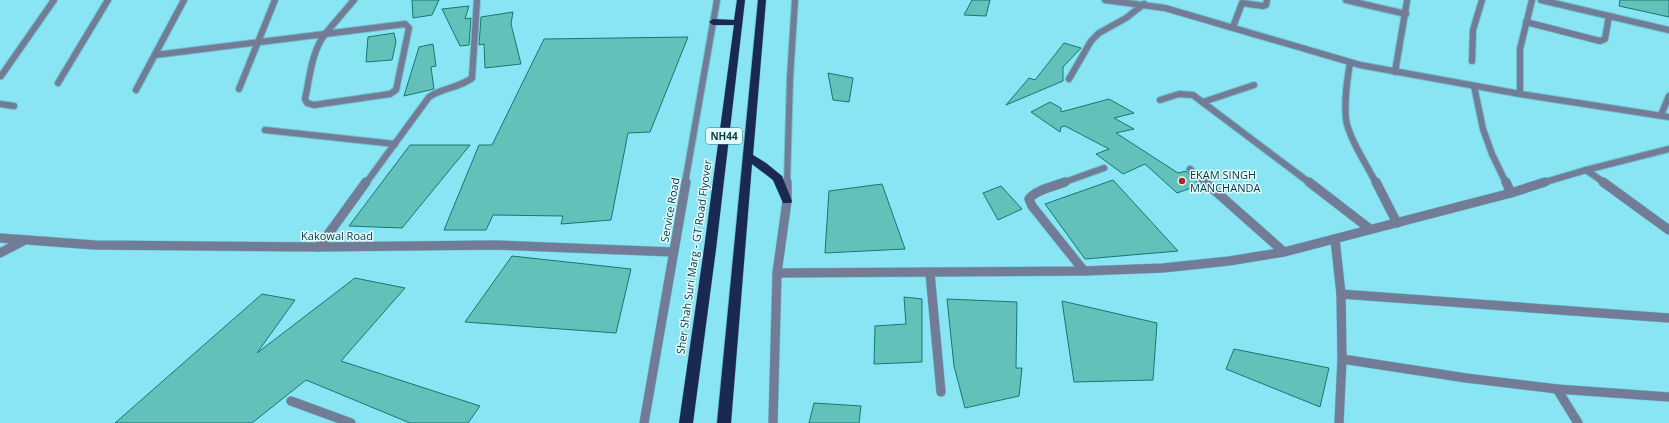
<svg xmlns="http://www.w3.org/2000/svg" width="1669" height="423" font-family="'Open Sans',sans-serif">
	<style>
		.building { fill: #64c1b9; stroke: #0b7c75 }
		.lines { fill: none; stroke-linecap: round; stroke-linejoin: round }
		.service-far1-casing { stroke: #70c2ce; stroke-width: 8 }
		.service-casing { stroke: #70c2ce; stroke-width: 10 }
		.minor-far1-casing { stroke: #70c2ce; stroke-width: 8 }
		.minor-casing { stroke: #70c2ce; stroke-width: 10 }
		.tertiary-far1-casing { stroke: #70c2ce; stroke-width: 8 }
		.tertiary-casing { stroke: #70c2ce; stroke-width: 10 }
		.trunk-casing { stroke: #70c2ce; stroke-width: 1 }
		.service-far1 { stroke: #727c96; stroke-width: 6 }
		.service { stroke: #727c96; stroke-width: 9 }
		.minor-far1 { stroke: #727c96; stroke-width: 6 }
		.minor { stroke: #727c96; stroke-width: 9 }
		.tertiary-far1 { stroke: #727c96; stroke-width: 6 }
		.tertiary { stroke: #727c96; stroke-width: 9 }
		.trunk { fill: #1a2854; fill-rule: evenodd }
		.poi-dot { fill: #b62723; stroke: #e1fbff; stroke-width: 1.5 }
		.labels { text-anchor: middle; stroke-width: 3; stroke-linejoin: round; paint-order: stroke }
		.shield { fill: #e1fbff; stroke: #4d7276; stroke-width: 1 }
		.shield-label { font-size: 10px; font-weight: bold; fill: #0e373c }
		.poi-label { font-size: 11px; fill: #0e373c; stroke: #e1fbff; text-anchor: start }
		.street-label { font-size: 11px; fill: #0e373c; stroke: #e1fbff }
	</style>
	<rect width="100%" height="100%" fill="#89e5f3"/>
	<g class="building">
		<polygon points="412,0 439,0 432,15 413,18"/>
		<polygon points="972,0 990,0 986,16 964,15"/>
		<polygon points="1620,0 1669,0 1669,17 1619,6"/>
		<polygon points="469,6 465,19 471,18 469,45 460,46 442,9"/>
		<polygon points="513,12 511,24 521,64 485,68 484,44 479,45 481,17"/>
		<polygon points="394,33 396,42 392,60 366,62 368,37"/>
		<polygon points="688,37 650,132 628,133 611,220 561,224 563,216 493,215 486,230 444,230 479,145 492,145 544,39"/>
		<polygon points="1064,43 1081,48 1063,67 1063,81 1006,105 1029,78 1035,80"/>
		<polygon points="433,44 436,66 431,67 434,89 404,96 419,47"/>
		<polygon points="828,73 853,78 849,102 833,100"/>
		<polygon points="1109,99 1134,113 1114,118 1134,129 1116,133 1178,173 1186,171 1200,185 1177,193 1145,164 1123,174 1096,154 1109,149 1065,126 1061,127 1060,132 1031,112 1050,102 1061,108 1061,112"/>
		<polygon points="410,145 470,145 402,228 349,226"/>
		<polygon points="1113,180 1178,251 1085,259 1045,204"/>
		<polygon points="882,184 905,249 825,253 829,191"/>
		<polygon points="1001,186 1022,209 998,220 983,193"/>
		<polygon points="512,256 631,269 616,333 465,322"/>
		<polygon points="355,278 405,288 341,361 480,406 468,423 410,423 306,380 252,423 115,423 262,294 295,300 257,353"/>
		<polygon points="904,297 922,299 922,362 874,364 875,326 906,324"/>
		<polygon points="947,299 1017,302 1016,368 1022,368 1019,396 965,408 954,366"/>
		<polygon points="1062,301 1157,323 1153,380 1074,382"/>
		<polygon points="1234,349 1329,368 1320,407 1226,369"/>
		<polygon points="814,403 861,406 859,423 809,423"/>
	</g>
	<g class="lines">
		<defs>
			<g id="service-far1">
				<polyline points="1069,79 1091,41 1099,33 1126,18 1144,4"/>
				<polyline points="1160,100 1179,94 1193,95 1310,183"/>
				<polyline points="1203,102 1254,85"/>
				<polyline points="1190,169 1206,183"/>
				<polyline points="1062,183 1104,168"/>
			</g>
			<g id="service">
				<path d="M1065,182c-10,4 -30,8 -36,17l3,7 52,65"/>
				<polyline points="1205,182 1284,252"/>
				<polyline points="1309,182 1370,229"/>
				<polyline points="1335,239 1341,294 1342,359 1339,423"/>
				<polyline points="930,273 941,392"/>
				<polyline points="1341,294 1669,318"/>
				<polyline points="1342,359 1466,378 1557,389 1669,397"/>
				<polyline points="1557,389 1578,423"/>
				<polyline points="291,401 351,423"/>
			</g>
			<g id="minor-far1">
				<polyline points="1105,0 1165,8 1360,65 1520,94 1669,117"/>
				<polyline points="1346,0 1406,14"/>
				<polyline points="1541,0 1669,30"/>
				<polyline points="1526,22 1600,41 1605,39 1609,16"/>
				<path d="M405,24l4,4 -13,62 -6,4 -76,11 -7,-2 -2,-4c5,-22 6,-46 20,-65z"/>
				<polyline points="1233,27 1242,3 1263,6 1266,5 1267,0"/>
				<polyline points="325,34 354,0"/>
				<polyline points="155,55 325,34"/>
				<polyline points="1472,61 1473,30 1482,0"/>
				<path d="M1350,63c-3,18 -6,37 -4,56 2,18 22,48 30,64"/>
				<polyline points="1395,72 1407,1"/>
				<polyline points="1,76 54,0"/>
				<polyline points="58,83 108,0"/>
				<polyline points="1474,86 1483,129 1492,154 1506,183"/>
				<polyline points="239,89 275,0"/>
				<polyline points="136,90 184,0"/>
				<polyline points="1520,94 1520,49 1532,0"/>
				<polyline points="0,104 14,106"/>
				<polyline points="1661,115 1669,96"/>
				<polyline points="265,130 395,144"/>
				<polyline points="1586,170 1605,183"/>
				<path d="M366,183l63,-86c13,-9 30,-9 43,-19l5,-78"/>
				<polyline points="1542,183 1586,170 1669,149"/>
			</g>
			<g id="minor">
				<polyline points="1376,182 1397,223"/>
				<polyline points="1506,182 1511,193"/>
				<polyline points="1603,182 1669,230"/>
				<polyline points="0,238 95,245 319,247 495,245 673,252"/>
				<polyline points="319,247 366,182"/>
				<polyline points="0,253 23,241"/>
				<polyline points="777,273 1084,271 1163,268 1229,261 1284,252 1511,193 1545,182"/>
			</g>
			<g id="tertiary-far1">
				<polyline points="685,183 717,0"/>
				<polyline points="787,183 790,78 795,0"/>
			</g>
			<g id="tertiary">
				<polyline points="644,423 686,182"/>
				<polyline points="773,423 777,273 787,201 787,182"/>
			</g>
			<g id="trunk">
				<polygon points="737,0 745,0 716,249 693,423 679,423 704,249 734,25 713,25 709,22 713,19 734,20"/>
				<polygon points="758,0 766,0 753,155 766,163 782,176 792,201 791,203 783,203 773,180 752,164 731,423 717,423"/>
			</g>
		</defs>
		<use href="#service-far1" class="service-far1-casing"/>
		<use href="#service" class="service-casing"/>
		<use href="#minor-far1" class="minor-far1-casing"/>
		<use href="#minor" class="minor-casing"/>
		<use href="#tertiary-far1" class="tertiary-far1-casing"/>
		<use href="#tertiary" class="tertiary-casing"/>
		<use href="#trunk" class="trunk-casing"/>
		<use href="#service-far1" class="service-far1"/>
		<use href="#service" class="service"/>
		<use href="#minor-far1" class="minor-far1"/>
		<use href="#minor" class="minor"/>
		<use href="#tertiary-far1" class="tertiary-far1"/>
		<use href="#tertiary" class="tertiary"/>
		<use href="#trunk" class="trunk"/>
	</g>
	<circle class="poi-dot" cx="1182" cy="181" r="4"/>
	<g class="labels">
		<rect class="shield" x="706" y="128" width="36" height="16" rx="3"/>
		<g class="shield-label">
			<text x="724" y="140">NH44</text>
		</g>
		<g class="poi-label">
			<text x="1190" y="179">EKAM SINGH<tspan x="1190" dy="13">MANCHANDA</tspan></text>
		</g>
		<g class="street-label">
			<text transform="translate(670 210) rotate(-80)" y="4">Service Road</text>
			<text x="337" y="240">Kakowal Road</text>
			<text transform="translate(694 257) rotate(-82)" y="4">Sher Shah Suri Marg - GT Road Flyover</text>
		</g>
	</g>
</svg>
